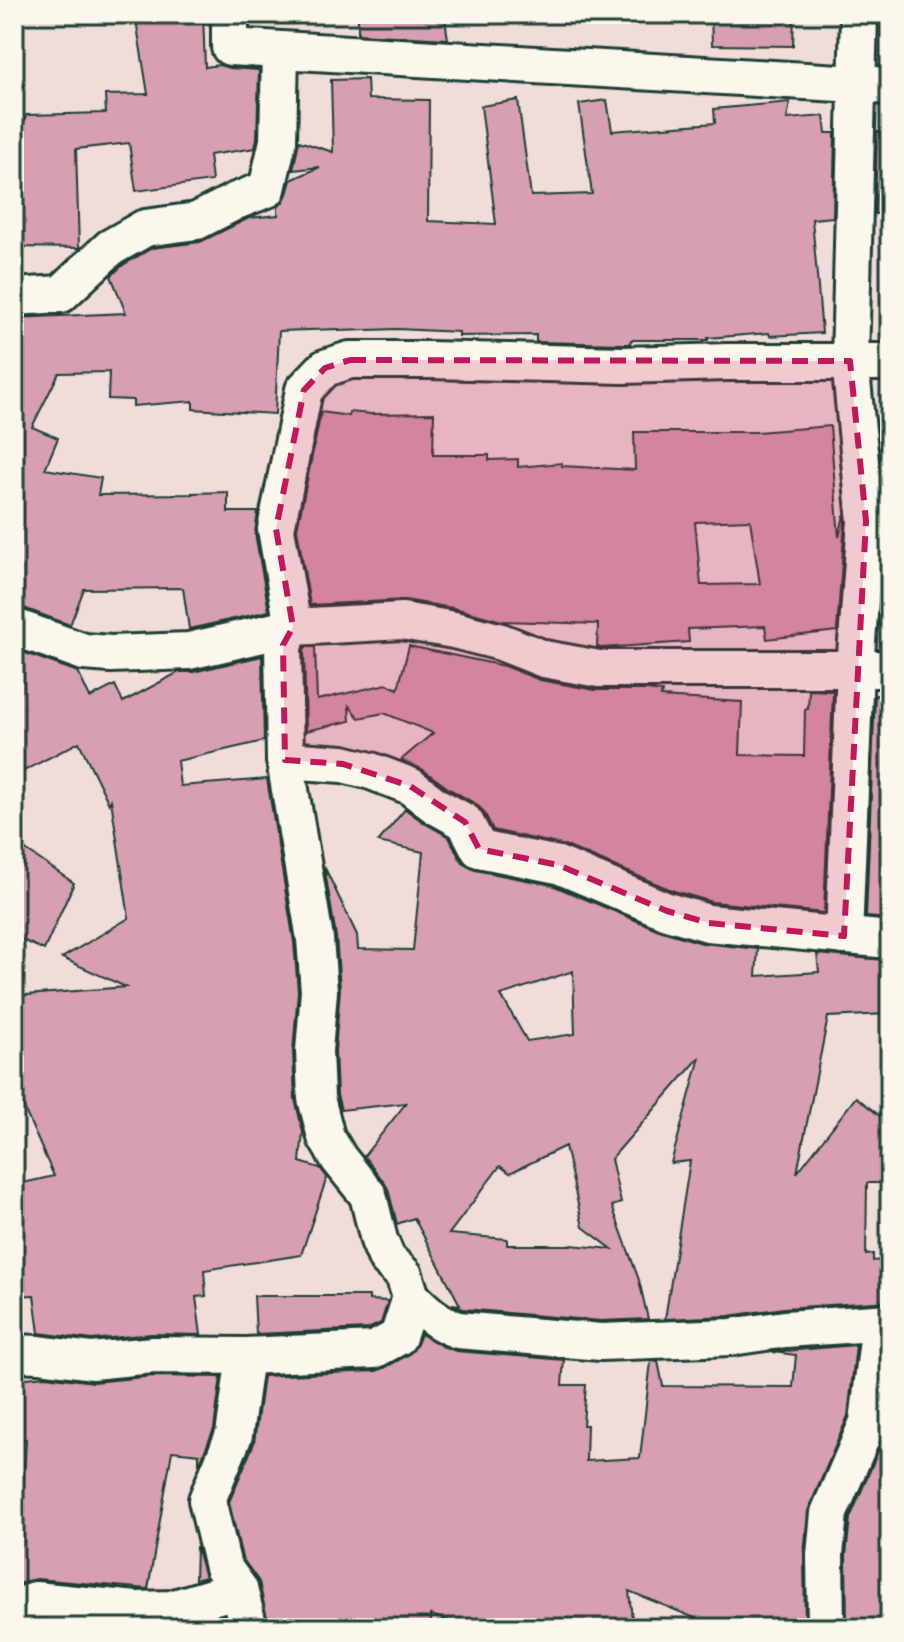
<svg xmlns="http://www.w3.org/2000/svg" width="904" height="1642" font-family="Itim,sans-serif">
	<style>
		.building { fill: #d79fb0; stroke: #1f3d34; stroke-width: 2; fill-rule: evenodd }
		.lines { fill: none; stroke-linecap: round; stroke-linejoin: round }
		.minor-casing { stroke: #1f3d34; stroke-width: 42 }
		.minor { stroke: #fbf7ec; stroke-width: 36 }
		.marked { fill: #c2185b; fill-opacity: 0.2; stroke: #c2185b; stroke-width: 6; stroke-dasharray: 16 10; stroke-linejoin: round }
	</style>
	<rect width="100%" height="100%" fill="#f0ddda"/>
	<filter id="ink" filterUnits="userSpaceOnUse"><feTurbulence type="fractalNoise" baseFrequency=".0125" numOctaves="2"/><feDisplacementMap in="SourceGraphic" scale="16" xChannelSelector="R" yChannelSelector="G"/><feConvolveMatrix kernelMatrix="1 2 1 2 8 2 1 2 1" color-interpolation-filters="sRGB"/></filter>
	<g filter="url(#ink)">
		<g class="building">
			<polygon points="135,14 203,14 205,67 219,65 229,68 259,70 257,138 255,148 209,155 212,181 136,191 129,143 76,149 79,248 14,247 14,120 25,120 26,115 106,113 105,95 148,94"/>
			<polygon points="358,14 407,15 407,18 445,19 448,39 358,34"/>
			<polygon points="711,14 794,14 793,46 712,45"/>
			<polygon points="367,79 368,99 429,100 428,221 496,224 481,106 518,100 531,196 592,194 579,104 607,100 612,131 715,123 714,109 790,102 787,119 824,116 826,133 835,133 833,217 812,219 822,333 770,336 769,333 708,338 708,340 631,340 630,344 623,344 536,342 536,335 459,336 459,332 397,329 339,331 339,329 279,331 275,414 193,409 193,401 133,406 133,400 108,399 109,372 59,373 32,427 58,438 45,469 101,478 98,495 192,494 192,493 228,492 228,512 258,512 255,533 269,611 189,629 183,588 84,589 70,625 21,607 14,607 14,318 126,313 111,276 123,265 152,248 200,242 249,218 278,215 278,207 283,202 287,194 291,180 320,167 293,170 299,141 333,152 331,80"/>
			<polygon points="877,132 890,132 890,213 875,214"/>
			<path d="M321,412l28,4v-4l23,2 62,-1 -1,42h56v5l29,-1v8l44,-4v3l73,4 -1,-38h123l73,-6 9,111 5,-22 1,6 -8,110 -70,8 -2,-13 -77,3 1,13 -88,6 -4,-1 1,-23 -96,-3 -44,-12 -53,-9 -95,5 -13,-76zM750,520l10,64 -59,1 -6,-63z"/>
			<polygon points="890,422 890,625 879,626 887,519 877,423"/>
			<polygon points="409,646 504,666 540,680 595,690 647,690 662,692 661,697 742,702 740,755 804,756 805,709 808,709 809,690 833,691 824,913 712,902 674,891 566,846 493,830 484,812 476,804 448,788 422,769 401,760 433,733 384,713 359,718 349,706 350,721 306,731 304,650 306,647 315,647 317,700 387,684 398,689"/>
			<polygon points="14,649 78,672 90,698 115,685 123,702 179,672 193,672 262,656 264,741 177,761 180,786 267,779 294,942 298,991 293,1052 295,1099 303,1132 300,1162 320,1168 327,1177 301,1255 204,1270 206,1296 196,1297 201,1335 151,1334 92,1340 39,1333 34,1295 14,1296 14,1185 54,1176 14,1086 14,996 126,987 62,958 129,918 111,800 109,804 79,742 14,776"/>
			<polygon points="875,695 890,697 890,919 866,917"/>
			<path d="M405,809l21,15 23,13 11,22 7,7 8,4 77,15 107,45 43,13 56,6 -2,27 63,-4 -2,-18 67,6 3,54 -59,3 -31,156 59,-76 34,27v59h-23l-1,72 7,-1v7l17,-2v42l-106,7 -55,8 -64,3 25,-158 -19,2 29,-106 -89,102 10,44 -9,3 27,74 9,39 -47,2 -138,-12 -11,-5 8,1 -46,-87 -17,6 -9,-35 -4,-7 -20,-26 42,-53 -65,7 -4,-15 -2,-44 5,-62 -4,-53 -12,-70 33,69 1,14 55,1 10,-98 -45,-10zM573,971l2,63 -48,7 -26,-46zM565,1146l18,81 29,22 -41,-4h-64v-6l-58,-5 51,-68 10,7z"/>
			<polygon points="14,842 74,883 44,950 14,936"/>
			<polygon points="254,1296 369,1296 369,1300 388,1301 381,1323 368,1329 256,1334"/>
			<polygon points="421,1334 442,1346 456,1351 564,1360 562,1385 586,1385 583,1425 587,1425 586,1461 640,1458 651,1361 658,1361 663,1386 793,1387 796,1355 773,1352 856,1345 848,1416 808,1511 804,1555 805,1628 719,1628 629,1591 633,1628 470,1628 431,1615 431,1628 269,1628 259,1582 242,1558 229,1502 254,1443 263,1376 376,1371 384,1368 408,1355 417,1344"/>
			<polygon points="45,1376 94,1382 154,1376 221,1377 214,1429 199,1465 199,1454 172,1451 148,1589 37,1579 26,1581 14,1587 14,1545 20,1545 26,1439 20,1440 17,1379"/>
			<polygon points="890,1415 890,1625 847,1627 846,1556 850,1518 887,1430"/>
			<polygon points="196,1546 205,1577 195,1580"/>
			<polygon points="224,1615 227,1628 194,1628 194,1624"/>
			<polygon points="50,1623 105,1628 47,1628"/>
		</g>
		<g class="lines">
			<defs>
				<g id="minor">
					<polyline points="230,14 230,47 890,86"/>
					<polyline points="14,297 61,294 110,248 145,228 197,221 236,201 267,189 278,141 280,51"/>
					<polyline points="14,627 84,652 111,654 189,651 293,627 402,621 454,630 501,642 544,659 599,669 890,669"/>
					<polyline points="285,760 343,764 371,771 410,786 436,806 465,822 479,849 558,865 667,911 708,923 890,940"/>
					<polyline points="844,936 855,668 866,521 850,361 859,14"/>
					<polyline points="411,1297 404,1275 387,1259 379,1240 368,1195 339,1159 326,1137 316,1098 314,1051 319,991 315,939 285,760 283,645 293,627 276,529 304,390 325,368 350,360 429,360 623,365 728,362 890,362"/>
					<path d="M14,1353l25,1 53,7 61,-6 92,1 129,-6 24,-13 13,-40c15,15 27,26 47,33l143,12 130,-5 54,-8 105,-7"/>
					<polyline points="245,1356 234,1435 207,1500 223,1567 239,1589 249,1628"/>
					<polyline points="14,1610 35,1600 136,1610 171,1609 239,1589"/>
					<polyline points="826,1628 825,1555 829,1513 868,1422 880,1323"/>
				</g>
			</defs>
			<use href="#minor" class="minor-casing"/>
			<use href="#minor" class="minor"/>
		</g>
	</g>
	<path class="marked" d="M350,360l500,1 16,160 -22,415 -136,-13 -41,-12 -109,-46 -79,-16 -14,-27 -55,-36 -67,-22 -58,-4 -2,-115 10,-18 -17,-98 28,-139 21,-22z"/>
	<rect width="904" height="1642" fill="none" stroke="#fbf7ec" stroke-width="48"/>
	<rect x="24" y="24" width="856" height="1594" fill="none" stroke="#1f3d34" stroke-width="3" filter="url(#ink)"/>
</svg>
